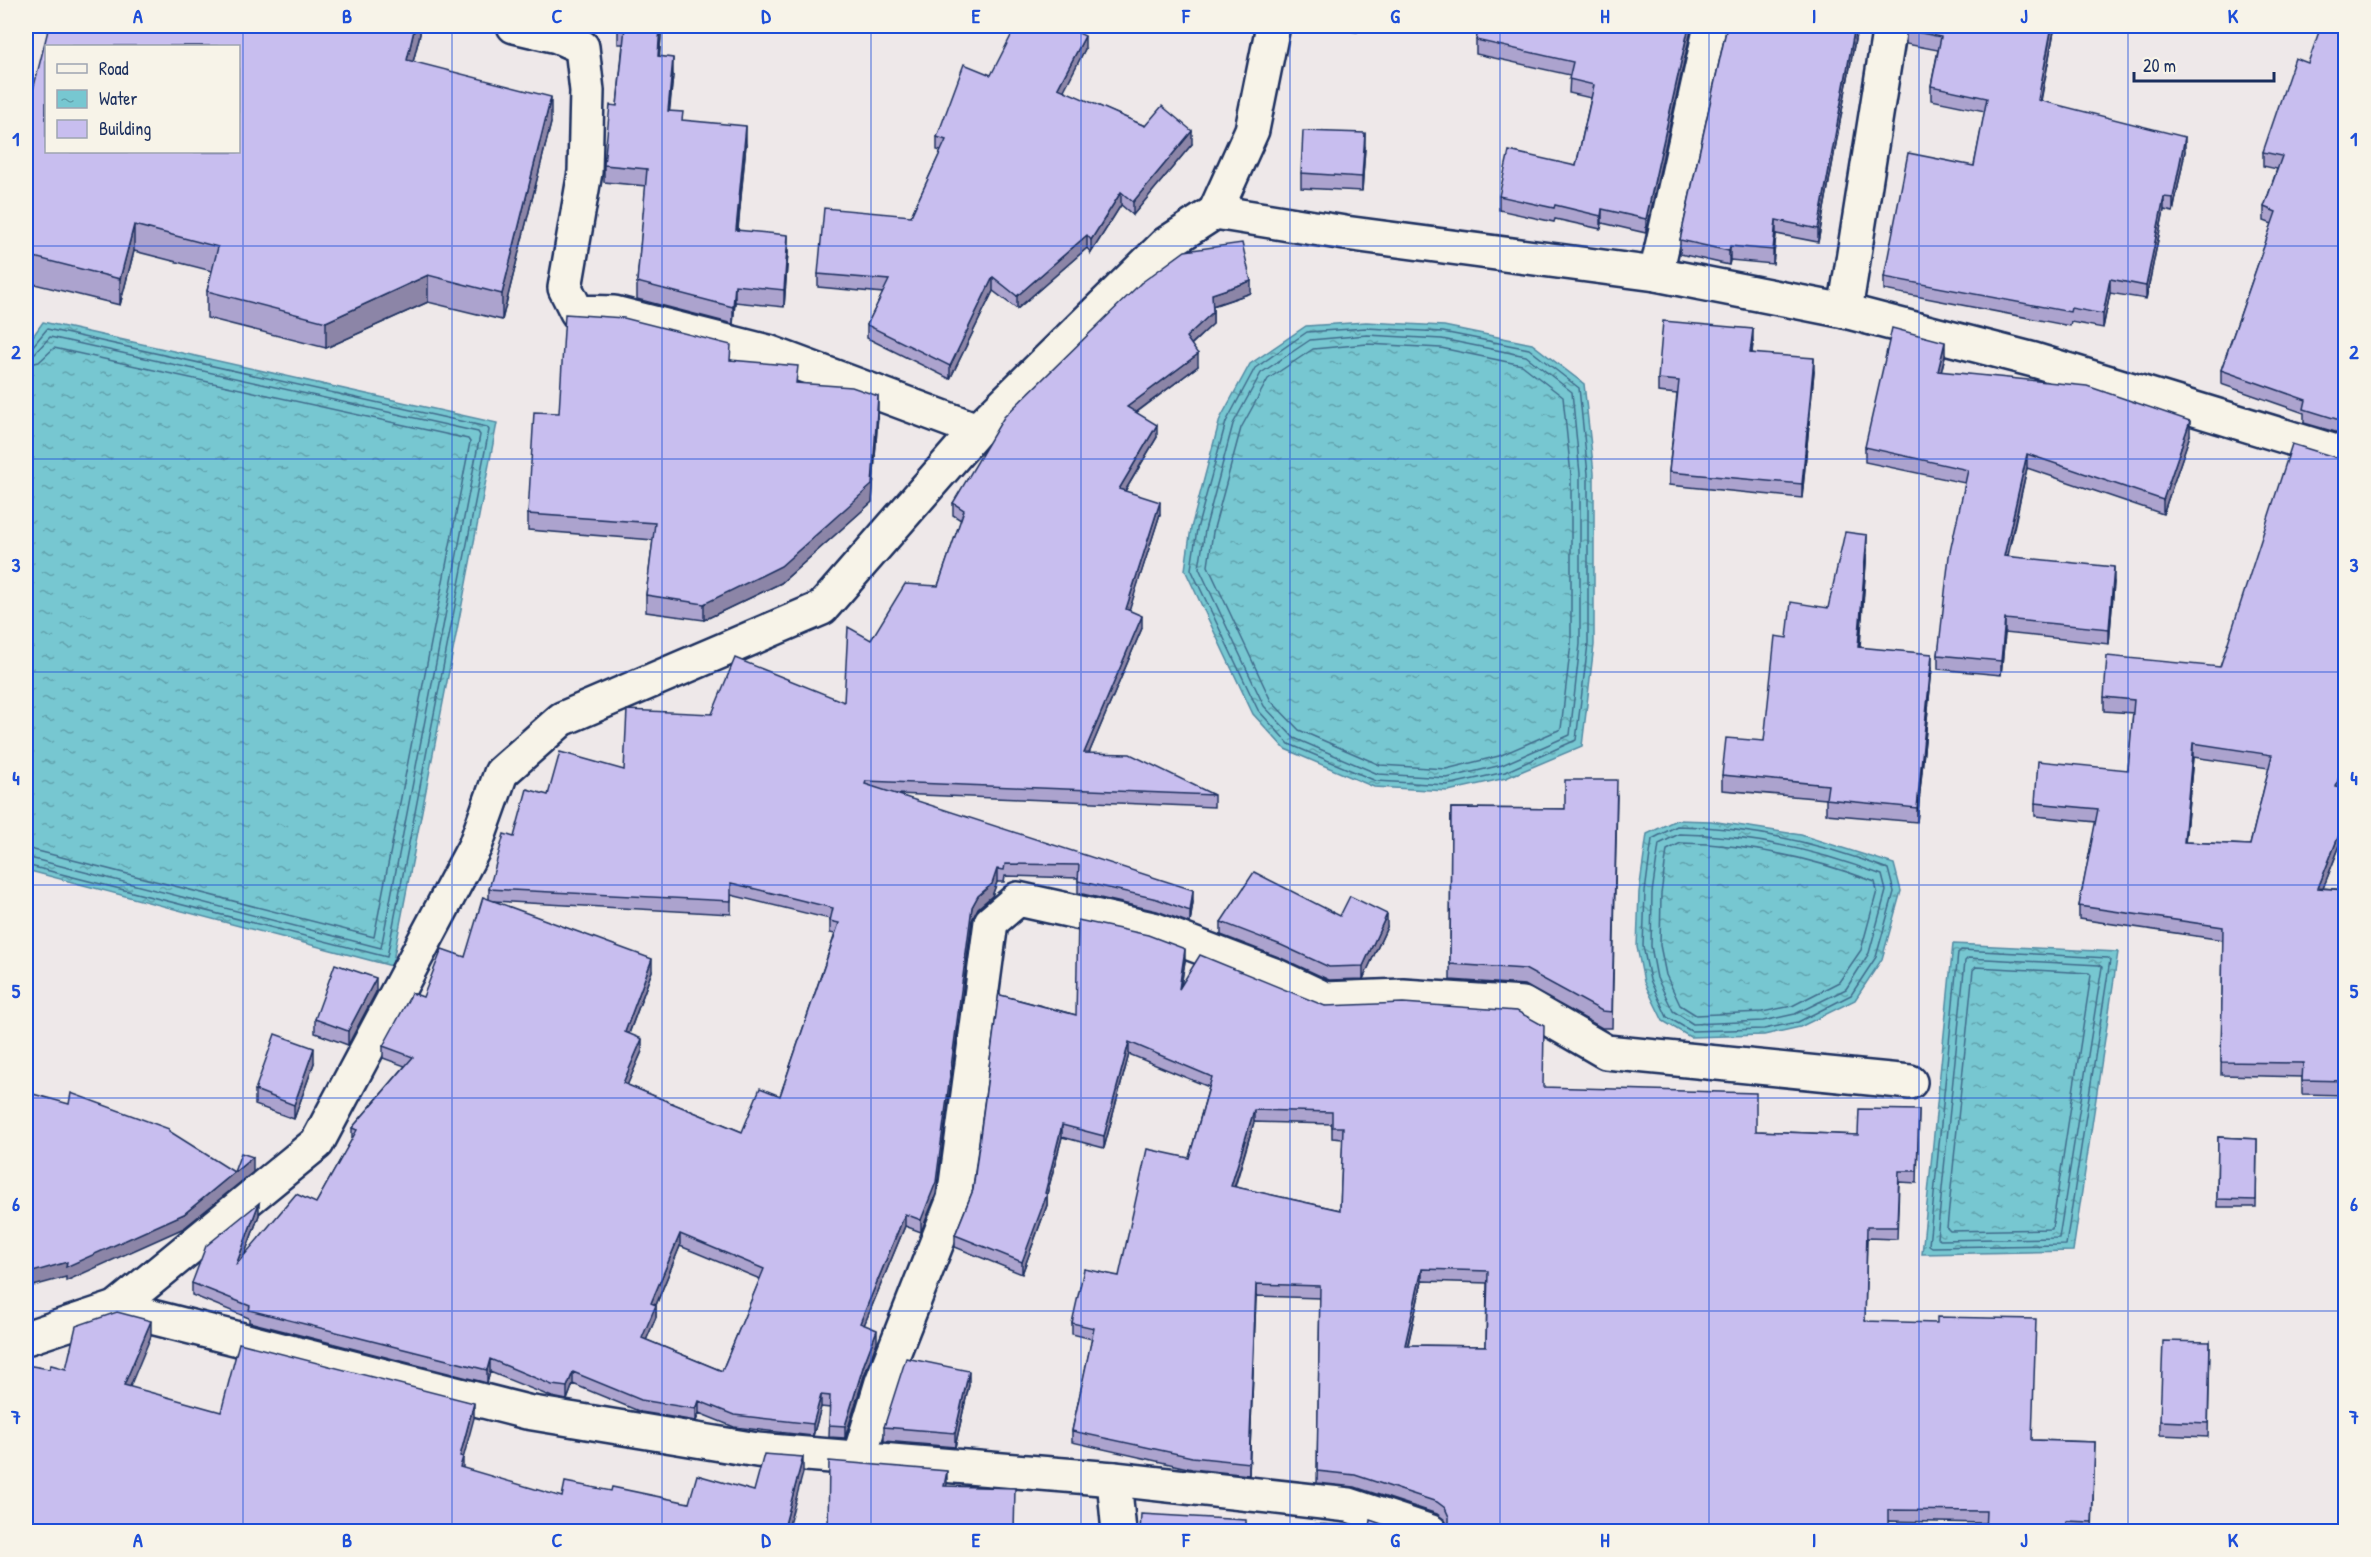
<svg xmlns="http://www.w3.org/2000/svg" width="2371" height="1557" font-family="'Patrick Hand',sans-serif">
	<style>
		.water { fill: url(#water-ripples); stroke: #528aa3; stroke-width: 1.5 }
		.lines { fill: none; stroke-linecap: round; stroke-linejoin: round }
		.shore { stroke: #406c8c; stroke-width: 1.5 }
		.minor-casing { stroke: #1b2f5e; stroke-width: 38 }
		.minor { stroke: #f7f3e8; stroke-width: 33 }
		.wall { fill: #aca3ce; stroke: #1b2f5e; stroke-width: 1.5; fill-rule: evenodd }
		.shaded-wall { fill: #8c85a7; stroke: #1b2f5e; stroke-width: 1.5 }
		.building { fill: #c8beef; stroke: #1b2f5e; stroke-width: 1.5; fill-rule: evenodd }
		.grid { fill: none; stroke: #1d4ed8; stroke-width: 1.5; stroke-opacity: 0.55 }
		.neatline { fill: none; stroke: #1d4ed8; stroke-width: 2 }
		.grid-label { font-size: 20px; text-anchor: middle; font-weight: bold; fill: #1d4ed8 }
	</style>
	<defs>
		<pattern id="water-ripples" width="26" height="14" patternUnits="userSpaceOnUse" patternTransform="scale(1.5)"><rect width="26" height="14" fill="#77c7d1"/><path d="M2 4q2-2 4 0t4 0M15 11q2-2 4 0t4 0" fill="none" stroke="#61a2ad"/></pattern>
	</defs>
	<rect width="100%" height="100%" fill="#eee8e9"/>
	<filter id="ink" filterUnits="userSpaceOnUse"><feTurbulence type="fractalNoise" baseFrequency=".0167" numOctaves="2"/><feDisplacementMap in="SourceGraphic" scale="12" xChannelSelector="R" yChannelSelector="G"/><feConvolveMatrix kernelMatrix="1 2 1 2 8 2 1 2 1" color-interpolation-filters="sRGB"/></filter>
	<g filter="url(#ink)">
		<g class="water">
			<polygon points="43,322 497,423 392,966 26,870 26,346"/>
			<polygon points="1366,322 1444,326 1532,344 1584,384 1594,473 1594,645 1582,746 1506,778 1448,791 1374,787 1285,749 1253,714 1185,570 1191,528 1220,419 1250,364 1306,326"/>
			<polygon points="1676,820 1711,821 1801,835 1894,864 1901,891 1882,959 1855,1000 1800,1027 1764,1035 1690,1037 1663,1021 1644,982 1637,947 1639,892 1647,834"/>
			<polygon points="1953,944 2118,952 2073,1251 1922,1254"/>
		</g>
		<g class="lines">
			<g class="shore">
				<polygon points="1366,328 1443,332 1529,349 1579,388 1588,474 1588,644 1576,740 1505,772 1447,785 1376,781 1289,744 1258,710 1191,569 1197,529 1226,422 1255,368 1307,332"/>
				<polygon points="1367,335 1442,339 1526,356 1572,392 1580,474 1580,644 1570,735 1502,765 1447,778 1378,774 1294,738 1264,706 1199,568 1205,530 1233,424 1261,373 1310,340"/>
				<polygon points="1367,344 1441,348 1522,365 1563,397 1571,475 1571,643 1561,729 1499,756 1446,769 1380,765 1299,730 1271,701 1208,566 1213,532 1241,428 1268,379 1313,349"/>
				<polyline points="26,348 32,347 47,329 487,427 489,430 387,957 26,865"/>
				<polyline points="26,356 35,353 50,337 478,432 480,435 381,948 26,857"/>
				<polyline points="26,365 39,362 54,348 468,439 470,442 374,937 26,848"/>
				<path d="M1677,826c72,1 144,17 211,43l6,23 -18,65 -25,38 -53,27 -34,7 -73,2 -24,-14 -17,-37 -7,-34 2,-54 7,-53z"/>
				<path d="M1679,834c69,1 138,16 203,41l4,16 -17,62 -23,36 -51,25 -32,7 -70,3 -20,-13 -16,-33 -6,-32 1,-53 7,-49z"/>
				<path d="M1681,843c66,1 132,15 194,39l2,9 -16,59 -22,32 -47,24 -30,6 -66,3 -16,-10 -14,-30 -6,-30 1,-51 6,-44z"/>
				<polygon points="1961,950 2108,958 2110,960 2066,1245 1932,1247 1929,1245 1958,953"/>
				<polygon points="1968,958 2099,965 2102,967 2059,1238 1940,1240 1937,1238 1965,961"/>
				<polygon points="1976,967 2089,973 2091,975 2052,1229 1950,1231 1947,1228 1973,970"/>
			</g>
			<defs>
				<g id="minor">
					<polyline points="514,26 557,36 582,47 587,91 585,172 565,288 577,312 614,313 768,352 977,430"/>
					<polyline points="1215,212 1345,233 1656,274 1845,311 2034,360 2346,455"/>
					<polyline points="1656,274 1711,26"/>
					<polyline points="1845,311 1890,26"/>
					<polyline points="116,1308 527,1412 757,1450 1114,1479 1349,1505 1431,1532"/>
					<polyline points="26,1338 116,1308 317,1143 475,846 501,773 562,719 822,608 977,430 1166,244 1215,212 1252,130 1273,26"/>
					<polyline points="859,1458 882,1382 954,1199 991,922 1018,899 1153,929 1274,975 1325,999 1403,996 1523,1004 1606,1052 1910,1082"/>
					<polyline points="1114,1479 1119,1532"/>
				</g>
			</defs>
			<use href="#minor" class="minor-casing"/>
			<use href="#minor" class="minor"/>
		</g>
		<g class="wall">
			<polygon points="420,26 420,34 413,62 551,123 502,320 428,302 326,348 207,318 207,291 212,271 134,251 120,305 26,282 26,118"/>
			<polygon points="662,26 659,57 673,75 669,111 683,121 746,144 738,230 788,252 784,307 735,302 733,324 637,299 637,282 646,186 604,182 604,165 617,106 623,44 618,44 618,27"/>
			<polygon points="1310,26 1358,26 1357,32"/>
			<polygon points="1692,26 1646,233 1602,223 1601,229 1555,219 1554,222 1499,210 1499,196 1576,166 1591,98 1569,93 1570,75 1476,54 1476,40"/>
			<polygon points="1727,26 1872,26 1869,36 1856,34 1818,242 1776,234 1773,264 1730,260 1729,265 1680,254 1680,240"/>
			<polygon points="1906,26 2055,26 2041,101 2185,151 2173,212 2164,210 2146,299 2110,293 2103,328 2071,322 2070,326 1884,290 1884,277 1974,166 1985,111 1931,100 1931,86 1938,50 1906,44"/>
			<polygon points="2346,26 2346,435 2304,423 2304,413 2221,384 2221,370 2272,224 2264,221 2264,207 2277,169 2263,166 2263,152 2308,63"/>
			<polygon points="1085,49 1063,91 1145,126 1192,144 1133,215 1121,205 1091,253 1087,248 1017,309 993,291 950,379 867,338 867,325 883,293 818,287 818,274 911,216 941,151 937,150 937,137 991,75"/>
			<polygon points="1365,147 1362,191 1301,188 1301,173"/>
			<path d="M1141,283l110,10 -38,13v18l-22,21 7,21 -62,47 21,24 -32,54 35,23 -31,96 13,18 -53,125 125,42v12l-318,-13 297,108 -3,21 -33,-12 -79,-18v-15l-73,-2 -1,6h-7l-5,14 -14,12 -6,12 -36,274 -15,38 -16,-6 -41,99 13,17 -13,34 -19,62 -16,-1 1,-29 -9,-1 -8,29 -79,-9 -35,-14 -3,8 -55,-9 -68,-28 -6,16 -15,-3 -62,-25 -3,11 -238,-61v-4l-57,-23v-12l67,-68 -15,41 72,-53 36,-64v-11l53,-62 -22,-8v-12l40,-49 42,-40 24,-58v-10l25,-52 34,-42 76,-25 88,-56 132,-12 27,-62 67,-54 23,-66 -8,-5v-12zM731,895l99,24v14l5,1 -55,162 -38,36 -115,-47 15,-34 -13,-17 23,-63 -159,-70 238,13zM680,1246l80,33 -38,92 -76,-31 10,-23v-12z"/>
			<polygon points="1753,343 1752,353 1814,371 1802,498 1669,485 1669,472 1677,394 1658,392 1658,379"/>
			<polygon points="1945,356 1941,372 2190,435 2163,514 2027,468 2008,556 2114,582 2109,644 2005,633 2001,675 1938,669 1938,655 1965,483 1865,462 1865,447"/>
			<polygon points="731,360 798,383 878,413 872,502 781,583 704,620 646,612 646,595 653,540 528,530 528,514 559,413"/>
			<path d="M2341,459l5,1v306l-6,22 6,1v41l-23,58 23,2v205l-44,-1v-17l-81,-2 2,-135 -144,-21v-13l17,-84 -61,-6v-13l93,-33 5,-57 -29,-2v-14l116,-30zM2193,757l76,11 -19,77 -65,-3z"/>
			<polygon points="1867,550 1860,647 1932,668 1917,822 1826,814 1826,799 1722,790 1722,775 1764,741 1828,608"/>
			<polygon points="1617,796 1612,1028 1602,1028 1525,985 1450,980 1451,808 1565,809"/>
			<polygon points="1340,916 1387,927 1363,979 1329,980 1281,958 1221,935 1221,922"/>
			<path d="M1185,961l-4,24 144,21 218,81 213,44 102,4 61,-25 -2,73 -18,-1 -2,57 -30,-1 -2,83 167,119 63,2 -3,90h-107l1,-9 -98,-2 -440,5 -3,-6 -8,-6 -82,-27 -38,-4 3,-185 -64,-2 -7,179 -57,-6 -120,-27v-11l20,-92 -20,-5v-11l47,-47 70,-118 20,-71 -80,-33 -25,94 -42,-11 -15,57v11l-25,69 -67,-27v-12l18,-45 27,-195 76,20zM1254,1122l78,2v14l11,1 -3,71 -105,-23zM1422,1281l65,2 -1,63 -78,-1z"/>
			<polygon points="376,992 348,1045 315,1033 315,1019"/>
			<polygon points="314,1063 294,1119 255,1105 255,1090"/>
			<polygon points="2218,1137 2257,1139 2256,1207 2217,1207"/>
			<polygon points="2210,1342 2208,1437 2160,1435 2160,1421"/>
			<polygon points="969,1385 955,1447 884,1441 884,1427"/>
		</g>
		<g class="shaded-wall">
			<polygon points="415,26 420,26 420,34 407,86 407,60"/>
			<polygon points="660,26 662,26 658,74 658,56"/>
			<polygon points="1689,26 1692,26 1646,233 1646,219"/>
			<polygon points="1855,26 1856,26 1856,34 1818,242 1818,229"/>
			<polygon points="1869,26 1872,26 1869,36"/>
			<polygon points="2052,26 2055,26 2038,114 2038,100"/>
			<polygon points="1085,36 1085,49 1058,102 1058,88"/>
			<polygon points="673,58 673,75 668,128 668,111"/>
			<polygon points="551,97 551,123 502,320 502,294"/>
			<polygon points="746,126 746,144 736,247 736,230"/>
			<polygon points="1192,131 1192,144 1133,215 1133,202"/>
			<polygon points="1365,133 1365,147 1362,191 1362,177"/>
			<polygon points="2185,137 2185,151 2173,212 2173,198"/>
			<polygon points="1121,192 1121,205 1091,253 1091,240"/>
			<polygon points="2164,197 2164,210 2146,299 2146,286"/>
			<polygon points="1602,209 1602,223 1601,229 1601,216"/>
			<polygon points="1776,220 1776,234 1773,264 1773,250"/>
			<polygon points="134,225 134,251 120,305 120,279"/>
			<polygon points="788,235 788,252 784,307 784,290"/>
			<polygon points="1087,235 1087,248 1017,309 1017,296"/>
			<polygon points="1730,246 1730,260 1729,265 1729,251"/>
			<polygon points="428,275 428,302 326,348 326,322"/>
			<polygon points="993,277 993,291 950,379 950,366"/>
			<polygon points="2110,279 2110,293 2103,328 2103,314"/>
			<polygon points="1251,281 1251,293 1212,306 1212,294"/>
			<polygon points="735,285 735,302 733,324 733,307"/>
			<polygon points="1213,312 1213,324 1186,349 1186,337"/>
			<polygon points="1753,329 1753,343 1750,366 1750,353"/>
			<polygon points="1945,342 1945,356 1938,385 1938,371"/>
			<polygon points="1198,354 1198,366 1127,419 1127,407"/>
			<polygon points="1814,358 1814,371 1802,498 1802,484"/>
			<polygon points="878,396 878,413 872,502 781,583 704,620 704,604"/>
			<polygon points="2190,421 2190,435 2163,514 2163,500"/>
			<polygon points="1157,425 1157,437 1119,501 1119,489"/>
			<polygon points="2027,454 2027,468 2004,570 2004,556"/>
			<polygon points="1160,502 1160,514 1126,621 1126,609"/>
			<polygon points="1867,535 1867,550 1858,661 1858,647"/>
			<polygon points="2114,567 2114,582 2109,644 2109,629"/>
			<polygon points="1142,616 1142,628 1084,765 1084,753"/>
			<polygon points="2005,619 2005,633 2001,675 2001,661"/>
			<polygon points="1932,654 1932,668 1917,822 1917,808"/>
			<polygon points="2193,743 2193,757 2184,855 2184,842"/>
			<polygon points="2346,753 2346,766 2336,801 2336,787"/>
			<polygon points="2346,817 2346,830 2318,901 2318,888"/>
			<polygon points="997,869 997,882 992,896 978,908 972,920 936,1194 921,1232 921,1220 972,907 978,896"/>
			<polygon points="1193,890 1193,902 1190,923 1190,911"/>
			<polygon points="1387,914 1387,927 1363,979 1363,966"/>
			<polygon points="1185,949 1185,961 1179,1000 1179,989"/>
			<polygon points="652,959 652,971 625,1044 625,1032"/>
			<polygon points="376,978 376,992 348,1045 348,1031"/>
			<polygon points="642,1039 642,1051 623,1095 623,1083"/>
			<polygon points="1129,1042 1129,1054 1104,1148 1104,1136"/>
			<polygon points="314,1048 314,1063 294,1119 294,1105"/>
			<polygon points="1254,1110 1254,1122 1231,1198 1231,1186"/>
			<polygon points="1062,1125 1062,1137 1047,1194 1047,1205 1022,1274 1022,1262 1045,1193"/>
			<polygon points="253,1157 253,1172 184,1228 66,1281 66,1277 26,1288 26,1274 184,1214"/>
			<polygon points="259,1203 259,1215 236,1278 236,1265"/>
			<polygon points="905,1214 905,1226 860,1335 860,1323"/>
			<polygon points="680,1234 680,1246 656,1305 656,1317 642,1350 642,1338 651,1303"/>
			<polygon points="1422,1269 1422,1281 1405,1357 1405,1345"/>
			<polygon points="1256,1284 1256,1296 1249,1475 1249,1463"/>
			<polygon points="151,1321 151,1336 124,1401 124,1385"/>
			<polygon points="877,1330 877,1342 864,1376 845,1438 845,1426 864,1364"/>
			<polygon points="490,1359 490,1372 487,1383 487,1370"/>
			<polygon points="969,1371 969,1385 955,1447 955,1433"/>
			<polygon points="573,1372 573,1384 567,1400 567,1387"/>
			<polygon points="821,1395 821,1407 813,1436 813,1424"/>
			<polygon points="699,1401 699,1413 696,1421 696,1409"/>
			<polygon points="474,1403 474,1418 463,1459 463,1472 460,1482 460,1456"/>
			<polygon points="803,1457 803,1473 787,1532 783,1532"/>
			<polygon points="947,1471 947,1484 944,1500 944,1486"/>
		</g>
		<g class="building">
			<path d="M49,26h366l-8,34 144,37 -49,197 -74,-19 -102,47 -119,-31 11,-44 -84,-22 -14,54 -94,-24v-137zM46,46h192v106h-192z"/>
			<polygon points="618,26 660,26 658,56 673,58 668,111 683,112 682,120 746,126 736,230 788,235 784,290 735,285 733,307 637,282 647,169 604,165 610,105 617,106 625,27 618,27"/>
			<polygon points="1016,26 1064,26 1085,36 1058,88 1145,126 1162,106 1192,131 1133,202 1121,192 1091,240 1087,235 1017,296 993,277 950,366 867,325 889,280 818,274 824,208 911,216 946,140 937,137 964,64 991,75"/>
			<polygon points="1479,26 1689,26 1646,219 1602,209 1601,216 1555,205 1554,208 1499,196 1509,151 1576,166 1594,85 1569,79 1573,62 1476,40"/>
			<polygon points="1727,26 1855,26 1818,229 1776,220 1773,250 1730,246 1729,251 1680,240"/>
			<polygon points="1906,26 2052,26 2038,100 2185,137 2173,198 2164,197 2146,286 2110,279 2103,314 2071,308 2070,312 1884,277 1908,153 1974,166 1987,98 1931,86 1941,37 1906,30"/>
			<polygon points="2321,26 2346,26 2346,422 2304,409 2306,400 2221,370 2276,212 2264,207 2282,156 2263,152 2295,58 2308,63"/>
			<polygon points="1303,131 1365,133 1362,177 1301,173"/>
			<path d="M1242,243l9,38 -39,13 1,18 -27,25 12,17 -71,53 30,18 -38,64 41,13 -34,107 16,7 -58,137 46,1 84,41 -348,-14 -1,3 328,106 -3,21 -33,-12 -79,-18 1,-16 -74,-1 -1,6 -7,-1 -5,15 -14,12 -6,11 -36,275 -15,38 -16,-6 -45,109 17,7 -13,34 -19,62 -16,-1 1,-29 -9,-1 -8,29 -79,-9 -35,-14 -3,8 -55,-9 -68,-28 -6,15 -15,-2 -62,-26 -3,11 -238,-60 1,-4 -58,-23 14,-37 53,-43 -23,62 60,-71 20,9 41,-73 -5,-2 61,-71 -30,-11 29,-53 11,4 19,-48 23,8 18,-60 169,62 -27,73 17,7 -19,44 119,49 18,-44 20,8 59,-173 -9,-2 3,-13 -102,-25v18l-242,-12 15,-55 10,3 13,-48 21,6 12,-43 64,18 3,-60 85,4 23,-56 109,44 4,-75 23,13 34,-56 33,2 26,-76 -11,-7 51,-86 137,-134 44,-32zM680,1234l84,35 -42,102 -80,-33 14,-33 -5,-2z"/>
			<polygon points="565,314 624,318 731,345 730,360 798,366 796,383 852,387 878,396 872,485 781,566 704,604 646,595 655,523 528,514 534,412 559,413"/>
			<polygon points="1663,321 1753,329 1750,353 1814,358 1802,484 1669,472 1679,381 1658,379"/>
			<polygon points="1892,328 1945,342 1938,371 2087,386 2190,421 2163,500 2027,454 2004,556 2114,567 2109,629 2005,619 2001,661 1938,655 1949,556 1968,470 1865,447"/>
			<path d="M2292,444l49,15 5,1v293l-10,34 10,2v28l-28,71 28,2v191l-44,-1 1,-17 -82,-1 2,-135 -144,-21 19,-97 -63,-6 3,-42 90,9 6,-70 -30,-3 3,-41 113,11zM2193,743l79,12 -22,90 -66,-3z"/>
			<polygon points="1845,532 1867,535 1858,647 1932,654 1917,808 1826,799 1828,785 1722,775 1726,738 1764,741 1775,636 1787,638 1791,602 1828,608"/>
			<polygon points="1565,780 1617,780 1612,1012 1602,1011 1525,969 1450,964 1451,808 1565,809"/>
			<polygon points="1254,872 1340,916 1350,896 1387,914 1363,966 1329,967 1281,945 1221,922"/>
			<path d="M1078,920l70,15 37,14 -6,40 21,-34 125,51 78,-3 114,8 27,15 -1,61 213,6v38l102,4 1,-26 60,1 -2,61h-18l-2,56h-30l-2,94 72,2v-6l99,2 -4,121 63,2 -3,80 -26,-1v11h-81l1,-21 -98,-1v22h-443l4,-6v-9l-4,-9 -8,-6 -82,-27 -38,-4 3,-185 -64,-2 -7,179 -57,-6 -120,-26 22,-103 -22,-5 12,-54 35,7 28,-127 42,9 23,-81 -83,-35 -25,94 -42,-11 -17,68 2,1 -25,68 -67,-27 18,-45 26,-199 1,4 76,20zM1254,1110l78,2v15h11l-3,83 -109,-24zM1422,1269l66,2 -2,75 -81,-1z"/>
			<polygon points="335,964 376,978 348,1031 315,1019"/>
			<polygon points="275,1034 314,1048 294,1105 255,1090"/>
			<polygon points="26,1092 69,1104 71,1093 169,1129 169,1131 234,1172 241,1153 253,1157 184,1214 66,1267 67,1262 26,1274"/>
			<polygon points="2218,1137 2257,1139 2256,1200 2217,1199"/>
			<polygon points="117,1312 151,1321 124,1385 221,1412 239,1343 474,1403 460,1456 463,1457 460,1467 562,1497 565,1482 611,1491 612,1487 689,1503 697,1475 754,1491 764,1454 803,1457 783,1532 26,1532 26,1365 49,1369 51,1365 66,1369 76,1326"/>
			<polygon points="2163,1341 2210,1342 2208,1423 2160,1421"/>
			<polygon points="906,1358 969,1371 955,1433 884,1427"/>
			<polygon points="829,1461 947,1471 944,1486 1015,1488 1014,1532 828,1532"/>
			<polygon points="1141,1514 1246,1520 1246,1532 1140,1532"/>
			<polygon points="1370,1520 1405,1532 1316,1532 1316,1524 1369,1527"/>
		</g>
	</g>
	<path class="grid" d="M243,26v1506M452,26v1506M662,26v1506M871,26v1506M1081,26v1506M1290,26v1506M1500,26v1506M1709,26v1506M1919,26v1506M2128,26v1506M26,246h2320M26,459h2320M26,672h2320M26,885h2320M26,1098h2320M26,1311h2320"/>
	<rect width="2371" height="1557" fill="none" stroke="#f7f3e8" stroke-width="66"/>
	<rect x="45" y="45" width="195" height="108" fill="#f7f3e8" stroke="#9fa5b1" stroke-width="1.5"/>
	<rect x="57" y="64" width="30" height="9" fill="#f7f3e8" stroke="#9fa5b1" stroke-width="1.5"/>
	<text x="99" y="75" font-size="18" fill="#1b2f5e">Road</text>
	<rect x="57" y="90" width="30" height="18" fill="url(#water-ripples)" stroke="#9fa5b1" stroke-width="1.5"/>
	<text x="99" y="105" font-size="18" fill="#1b2f5e">Water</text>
	<rect x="57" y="120" width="30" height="18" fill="#c8beef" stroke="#9fa5b1" stroke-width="1.5"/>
	<text x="99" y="135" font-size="18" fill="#1b2f5e">Building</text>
	<path d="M2134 72v9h140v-9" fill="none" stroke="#1b2f5e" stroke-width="3"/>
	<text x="2143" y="72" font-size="18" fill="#1b2f5e" stroke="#f7f3e8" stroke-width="4.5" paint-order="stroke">20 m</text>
	<rect x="33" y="33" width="2305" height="1491" class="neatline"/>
	<g class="grid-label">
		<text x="138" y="23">A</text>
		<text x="347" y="23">B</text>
		<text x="557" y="23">C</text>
		<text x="766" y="23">D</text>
		<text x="976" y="23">E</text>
		<text x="1186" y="23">F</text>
		<text x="1395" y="23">G</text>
		<text x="1605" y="23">H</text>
		<text x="1814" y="23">I</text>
		<text x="2024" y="23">J</text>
		<text x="2233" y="23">K</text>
		<text x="16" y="146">1</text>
		<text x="2354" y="146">1</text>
		<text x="16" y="359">2</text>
		<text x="2354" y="359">2</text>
		<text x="16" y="572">3</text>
		<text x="2354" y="572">3</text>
		<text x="16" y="785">4</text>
		<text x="2354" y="785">4</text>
		<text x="16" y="998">5</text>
		<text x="2354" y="998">5</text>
		<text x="16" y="1211">6</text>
		<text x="2354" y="1211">6</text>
		<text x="16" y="1424">7</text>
		<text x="2354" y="1424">7</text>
		<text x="138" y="1547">A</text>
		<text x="347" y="1547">B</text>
		<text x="557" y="1547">C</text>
		<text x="766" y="1547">D</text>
		<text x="976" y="1547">E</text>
		<text x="1186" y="1547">F</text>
		<text x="1395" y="1547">G</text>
		<text x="1605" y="1547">H</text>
		<text x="1814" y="1547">I</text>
		<text x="2024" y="1547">J</text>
		<text x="2233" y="1547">K</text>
	</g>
</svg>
